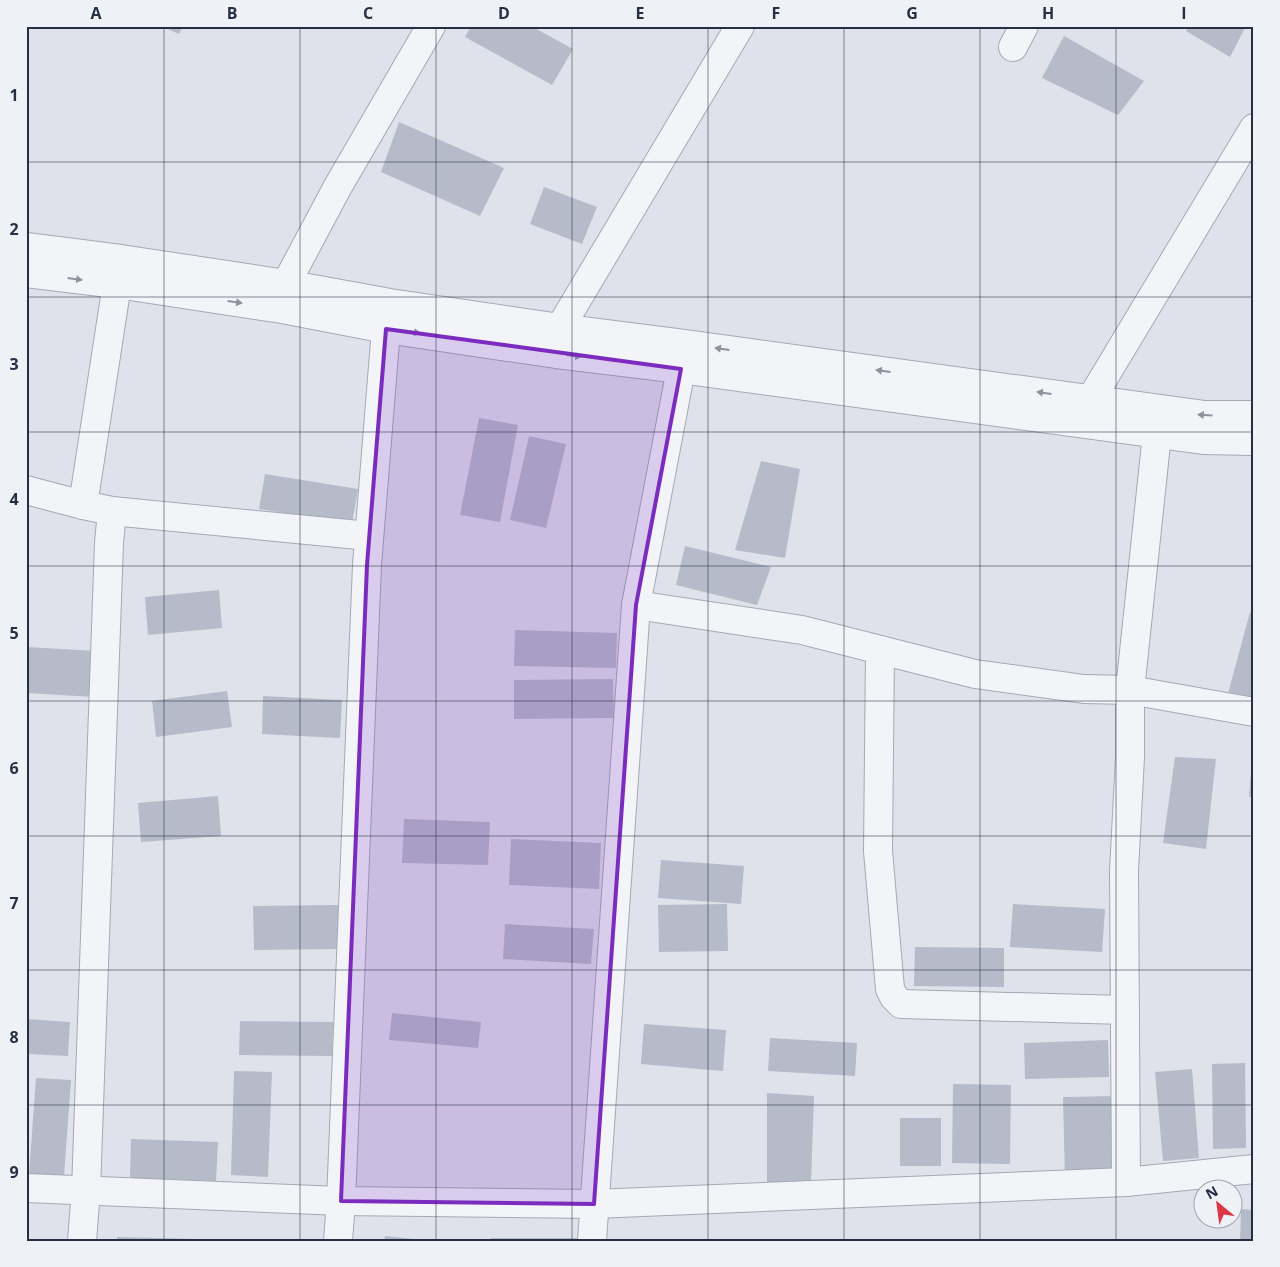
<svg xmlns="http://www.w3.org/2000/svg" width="1280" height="1267" font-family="'Open Sans',sans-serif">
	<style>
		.building { fill: #b5bbc8 }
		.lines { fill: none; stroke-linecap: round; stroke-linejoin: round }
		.minor-casing { stroke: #a4a9b5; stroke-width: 30 }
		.minor { stroke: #f2f4f8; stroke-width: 28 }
		.oneway { fill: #8c929e }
		.marked { fill: #7b2cbf; fill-opacity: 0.2; stroke: #7b2cbf; stroke-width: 4; stroke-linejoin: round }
		.grid { fill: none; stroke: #262f43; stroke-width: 1; stroke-opacity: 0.55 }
		.neatline { fill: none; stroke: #262f43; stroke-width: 2 }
		.grid-label { font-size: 16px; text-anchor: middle; font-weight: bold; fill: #262f43 }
	</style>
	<rect width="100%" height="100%" fill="#dfe2ea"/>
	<g class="building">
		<polygon points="161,26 183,26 179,34"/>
		<polygon points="471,26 531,26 573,49 552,85 465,37"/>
		<polygon points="1189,26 1246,26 1230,57 1186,31"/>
		<polygon points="1064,36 1144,81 1118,115 1042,78"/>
		<polygon points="399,122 504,168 480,216 381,172"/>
		<polygon points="544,187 597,207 582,244 530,224"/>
		<polygon points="479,418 518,425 500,522 460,515"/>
		<polygon points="529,436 566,444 546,528 510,520"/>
		<polygon points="761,461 800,469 785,558 735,550"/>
		<polygon points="265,474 358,489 352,524 259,509"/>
		<polygon points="685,546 771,567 757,605 676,585"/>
		<polygon points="219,590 222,628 148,635 145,597"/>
		<polygon points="1250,612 1254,613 1254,708 1226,701"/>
		<polygon points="515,630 617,633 616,668 514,666"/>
		<polygon points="26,647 96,651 94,697 26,693"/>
		<polygon points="613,679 614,718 514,719 514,680"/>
		<polygon points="227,691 232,727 156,737 152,701"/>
		<polygon points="263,696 342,700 340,738 262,734"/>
		<polygon points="1175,757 1216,759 1206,849 1163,843"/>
		<polygon points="1252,759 1254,759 1254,797 1249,797"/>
		<polygon points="218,796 221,836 141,842 138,803"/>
		<polygon points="404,819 490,822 488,865 402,863"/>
		<polygon points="511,839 601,843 599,889 509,885"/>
		<polygon points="661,860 744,866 741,904 658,898"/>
		<polygon points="727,904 728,951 659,952 658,905"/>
		<polygon points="1013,904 1105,909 1102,952 1010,947"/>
		<polygon points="338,905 338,949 254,950 253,906"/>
		<polygon points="505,924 594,929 591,964 503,959"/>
		<polygon points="915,947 1004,948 1004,987 914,986"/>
		<polygon points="392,1013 481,1022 478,1048 389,1040"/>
		<polygon points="26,1019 70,1022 68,1056 26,1054"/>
		<polygon points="240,1021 333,1022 332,1056 239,1055"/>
		<polygon points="644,1024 726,1030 723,1071 641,1064"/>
		<polygon points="770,1038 857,1043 855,1076 768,1071"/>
		<polygon points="1108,1040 1109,1077 1025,1079 1024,1043"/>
		<polygon points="1245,1063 1246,1148 1213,1149 1212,1064"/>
		<polygon points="1192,1069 1199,1158 1163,1161 1155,1072"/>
		<polygon points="234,1071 272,1072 268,1177 231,1175"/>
		<polygon points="36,1078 71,1080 64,1176 29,1174"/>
		<polygon points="953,1084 1011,1085 1010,1164 952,1163"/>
		<polygon points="767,1093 814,1096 811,1182 767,1182"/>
		<polygon points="1118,1096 1119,1178 1065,1180 1063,1097"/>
		<rect x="900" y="1118" width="41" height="48"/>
		<polygon points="131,1139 218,1142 216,1181 130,1178"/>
		<polygon points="1241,1209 1254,1210 1254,1241 1240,1241"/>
		<polygon points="385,1236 414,1239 414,1241 384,1241"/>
		<polygon points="117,1237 198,1239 198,1241 117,1241"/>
		<rect x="490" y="1238" width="91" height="3"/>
	</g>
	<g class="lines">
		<defs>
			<g id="minor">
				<polyline points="1013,47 1024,26"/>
				<polyline points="26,247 121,259 286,284 390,303 560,328 684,344 1205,415 1254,415"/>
				<polyline points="26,273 117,284 282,309 386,329 556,354 681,369 1203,440 1254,441"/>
				<polyline points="286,284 337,188 431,26"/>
				<polyline points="560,328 740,26"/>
				<polyline points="1091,399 1254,128"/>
				<polyline points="26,490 83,505 112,511 369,536"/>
				<polyline points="83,505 117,284"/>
				<polyline points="636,605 802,630 975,674 1084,689 1130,690 1254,712"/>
				<polyline points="880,650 878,851 890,989 894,997 901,1004 1125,1010"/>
				<polyline points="1126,1182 1124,871 1130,757 1130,690 1157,434"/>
				<polyline points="26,1188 341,1201 594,1204 1126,1182 1254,1169"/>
				<polyline points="82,1241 86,1190 109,543 112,511"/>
				<polyline points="338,1241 341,1201 367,565 386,329"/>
				<polyline points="592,1241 636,605 681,369"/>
			</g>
		</defs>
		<use href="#minor" class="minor-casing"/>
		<use href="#minor" class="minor"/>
	</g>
	<defs><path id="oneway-solid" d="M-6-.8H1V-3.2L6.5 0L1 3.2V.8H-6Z" transform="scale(1.25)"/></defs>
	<g class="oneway">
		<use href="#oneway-solid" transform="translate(75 279) rotate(7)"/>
		<use href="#oneway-solid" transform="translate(235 302) rotate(8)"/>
		<use href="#oneway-solid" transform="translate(413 332) rotate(8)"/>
		<use href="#oneway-solid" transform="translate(722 349) rotate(-172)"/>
		<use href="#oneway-solid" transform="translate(574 356) rotate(7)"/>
		<use href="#oneway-solid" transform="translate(883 371) rotate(-172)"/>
		<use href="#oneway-solid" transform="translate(1044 393) rotate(-172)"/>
		<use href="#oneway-solid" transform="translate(1205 415) rotate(-176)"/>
	</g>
	<path class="marked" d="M386,329l295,40 -45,236 -42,599 -253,-3 26,-636z"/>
	<path class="grid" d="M164,26v1215M300,26v1215M436,26v1215M572,26v1215M708,26v1215M844,26v1215M980,26v1215M1116,26v1215M26,162h1228M26,297h1228M26,432h1228M26,566h1228M26,701h1228M26,836h1228M26,970h1228M26,1105h1228"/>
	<rect width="1280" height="1267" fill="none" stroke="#eef2f7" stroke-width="55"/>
	<g transform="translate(1218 1204) rotate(331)"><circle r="24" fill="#eef2f7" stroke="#9ea4af"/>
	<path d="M0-4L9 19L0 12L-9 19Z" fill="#dc3647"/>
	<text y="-8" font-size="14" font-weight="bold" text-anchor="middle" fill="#262f43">N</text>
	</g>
	<rect x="28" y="28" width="1224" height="1212" class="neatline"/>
	<g class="grid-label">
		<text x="96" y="19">A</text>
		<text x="232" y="19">B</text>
		<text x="368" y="19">C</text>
		<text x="504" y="19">D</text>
		<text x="640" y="19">E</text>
		<text x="776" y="19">F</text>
		<text x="912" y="19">G</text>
		<text x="1048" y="19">H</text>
		<text x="1184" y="19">I</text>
		<text x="14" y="101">1</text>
		<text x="14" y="235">2</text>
		<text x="14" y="370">3</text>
		<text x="14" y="505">4</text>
		<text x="14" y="639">5</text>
		<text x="14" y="774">6</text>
		<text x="14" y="909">7</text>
		<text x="14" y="1043">8</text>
		<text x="14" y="1178">9</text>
	</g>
</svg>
